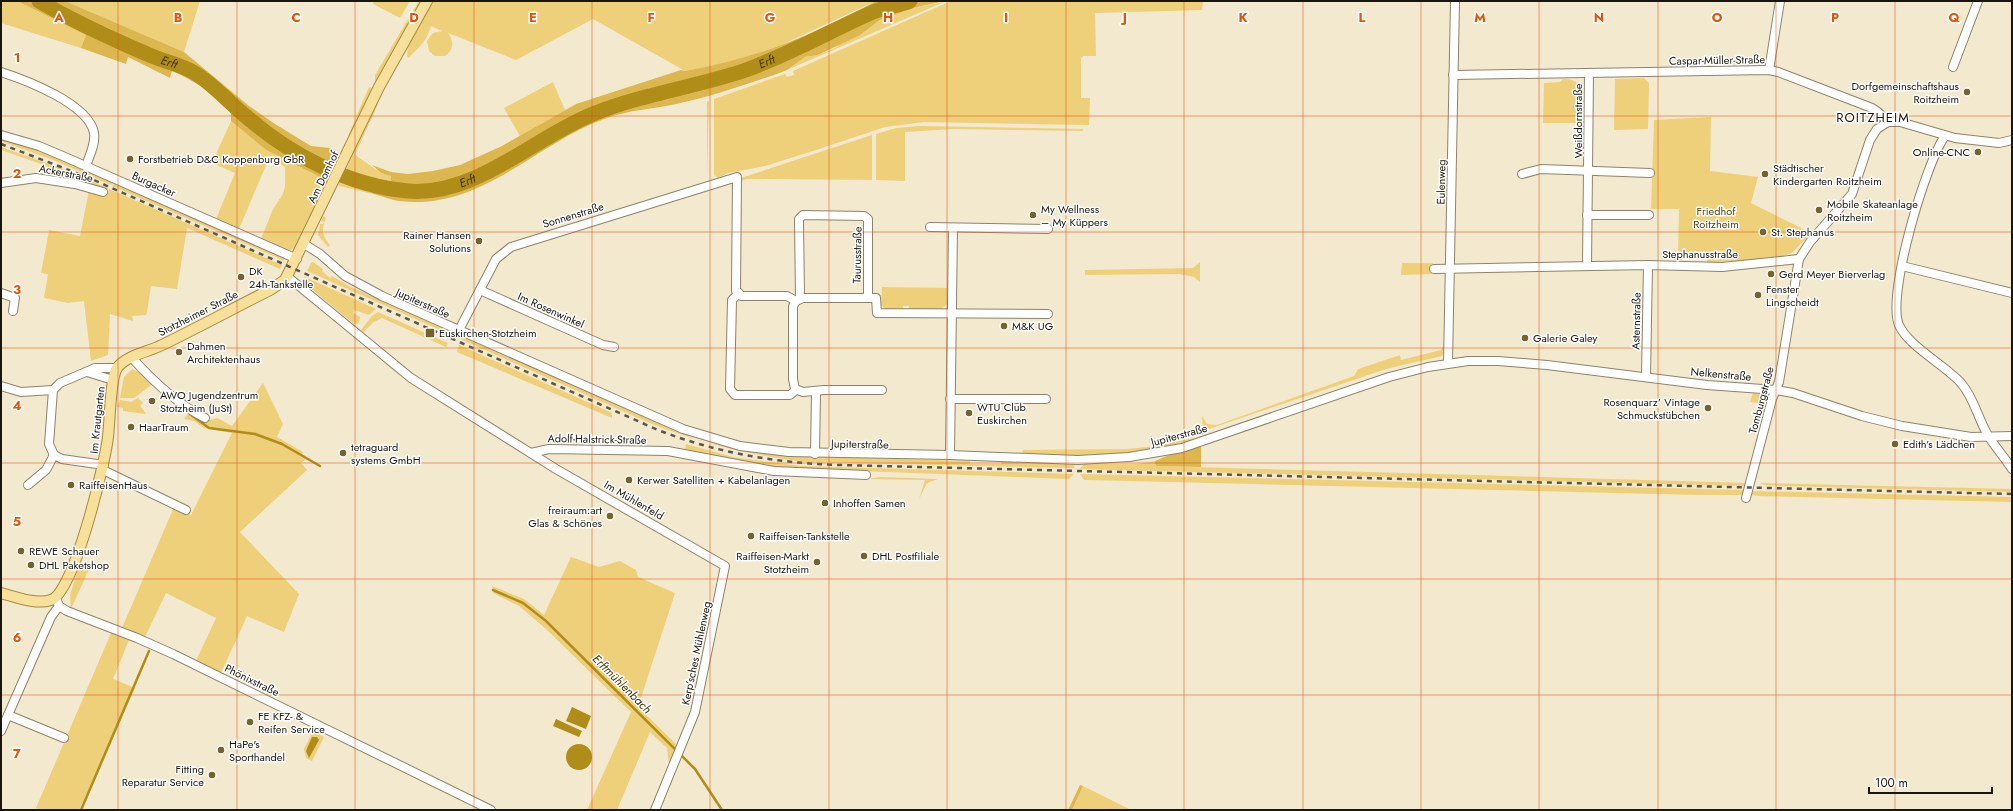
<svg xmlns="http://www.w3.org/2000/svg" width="2013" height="811" font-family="Jost,sans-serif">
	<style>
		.green { fill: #eecf7a }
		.forest { fill: #dcb74f }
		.water { fill: #b08d18 }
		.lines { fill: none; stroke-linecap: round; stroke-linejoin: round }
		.stream { stroke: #b08d18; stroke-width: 2.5 }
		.river { stroke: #b08d18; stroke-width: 15 }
		.minor-casing { stroke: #8d836b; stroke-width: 10 }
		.major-casing { stroke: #a68b3f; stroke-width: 12 }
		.minor { stroke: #fff; stroke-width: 8 }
		.major { stroke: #f7df9c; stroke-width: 10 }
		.rail { stroke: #5d5749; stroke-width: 2.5; stroke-dasharray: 5 5; stroke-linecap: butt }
		.grid { fill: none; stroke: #de560c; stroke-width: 1; stroke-opacity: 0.55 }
		.poi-dot { fill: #746230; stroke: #fff; stroke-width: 1.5 }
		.labels { text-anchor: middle; stroke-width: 3; stroke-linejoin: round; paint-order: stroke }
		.street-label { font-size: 11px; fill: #1a160d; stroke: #fff }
		.poi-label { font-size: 11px; fill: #1a160d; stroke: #fff; text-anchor: start }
		.park-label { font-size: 11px; fill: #534318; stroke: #fff }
		.water-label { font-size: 12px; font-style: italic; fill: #413204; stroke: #fff }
		.quarter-label { font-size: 13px; letter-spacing: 1px; fill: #1a160d; stroke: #fff }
		.grid-label { font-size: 13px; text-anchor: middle; font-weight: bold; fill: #de560c; stroke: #fff; stroke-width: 3; stroke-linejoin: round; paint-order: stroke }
	</style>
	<rect width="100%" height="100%" fill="#f3e9ce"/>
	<g class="green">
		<polygon points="1,1 17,1 86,35 81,48 1,23"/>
		<polygon points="65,1 200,1 184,52"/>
		<polygon points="374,1 410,1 400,18 373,4"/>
		<polygon points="419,1 422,1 377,82 375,81 375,75"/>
		<path d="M432,1h444l-97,45 -55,18 -39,7 -92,-52 -77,41 -68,-27c6,8 6,17 -3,23h-10l-6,-5 -2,-10 6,-8 9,-2 -11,-5c-5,17 -11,19 -22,32l-2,-1 1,-14z"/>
		<polygon points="951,1 1203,1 1202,10 1095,13 1096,56 1083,56 1081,58 1081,98 1090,98 1089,125 924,122 885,127 813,151 765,166 728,173 718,178 714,175 714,99 785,74 787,77 794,75 793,71"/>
		<polygon points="944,2 787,70 805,57 818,55 835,48 842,42 860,35 880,20 889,16 917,7"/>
		<polygon points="1644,78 1649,83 1648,129 1614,130 1615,79"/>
		<path d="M1563,79c30,0 21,30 21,52l-7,1v-9h-34l1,-40 16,-1z"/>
		<polygon points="553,82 565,110 520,136 504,108"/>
		<polygon points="369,87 372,88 371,94 353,132 348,136"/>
		<polygon points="709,101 707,177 707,102"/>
		<polygon points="376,102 378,104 355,155 381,173 391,176 390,185 361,179 345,172"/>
		<polygon points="1711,117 1710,171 1758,177 1751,203 1811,233 1792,253 1773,259 1711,262 1707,262 1707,254 1683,253 1682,260 1678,260 1679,209 1651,209 1654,120"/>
		<polygon points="231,121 266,150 322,178 317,202 295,248 289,251 261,239 273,209 283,194 285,186 285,167 270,156 239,229 216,219 235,173 212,163"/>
		<polygon points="919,126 1084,129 1082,131 954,129 905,132 905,181 876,180 876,134 896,128"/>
		<polygon points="872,135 872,180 747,179 741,181 741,178"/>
		<polygon points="1,138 44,151 113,181 111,185 53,160 1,141"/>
		<polygon points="1,147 55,166 108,188 107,190 72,181 80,181 44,165 1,150"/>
		<polygon points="342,178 373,188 373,194 339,186 338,184"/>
		<polygon points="115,183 285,258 284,261 276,257 112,186"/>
		<polygon points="109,189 282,265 280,269 187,228 177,289 151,286 147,312 146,315 132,316 133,321 110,314 108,355 91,361 84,301 68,303 44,298 48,274 41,273 49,230 80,236 89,190 108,193"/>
		<path d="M323,216l3,2c-5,11 -4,18 4,27l-2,2 -10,-12 2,-11h3l1,-2 -3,-1z"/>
		<path d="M313,262l10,7 -1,2 8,7 2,-2 19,11 349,154 43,9 45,6 182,5v3h31v-2l72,2 2,4 -269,-6c-56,-7 -108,-19 -161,-41l-338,-150 4,-8z"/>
		<polygon points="1200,262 1200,282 1194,277 1180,274 1085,275 1085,270 1193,268"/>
		<polygon points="1402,263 1433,263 1433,274 1401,275"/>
		<polygon points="305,277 376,309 369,315 354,310 353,313 360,317 359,323 354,324 307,285 303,280"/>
		<polygon points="882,287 949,288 948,303 940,310 909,309 909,306 903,306 903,309 885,309 881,305"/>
		<polygon points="378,312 448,343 446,347 382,318 374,322 363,332 361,330 372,316"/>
		<polygon points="1444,344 1446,344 1445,352 1442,356 1386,369 1203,431 1202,416 1207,424 1217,425 1354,376 1358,369 1400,355 1401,360 1441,350"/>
		<polygon points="459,345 612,413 612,418 457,352"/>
		<polygon points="132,369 145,375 154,383 134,398 120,398 124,377"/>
		<polygon points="263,383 283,424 277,437 303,452 301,456 306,459 301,463 307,470 240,532 299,594 284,632 247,616 221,673 196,661 216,618 166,593 145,637 122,628 174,507 191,515 232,433 204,428 194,421 184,419 190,411 206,421 217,418 232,426"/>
		<polygon points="1753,393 1766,394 1768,398 1767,404 1750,402"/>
		<polygon points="138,398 143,403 140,405 146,414 123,411 123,408 117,407 120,400 131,402"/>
		<path d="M1194,438l-4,3c-56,15 -110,15 -168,14l1,-5 104,-1 29,-3z"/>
		<polygon points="686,444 733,457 800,466 1074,474 1069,479 780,468 685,451"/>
		<polygon points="1155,461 1155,464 1157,466 1748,483 1747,486 1080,469 1084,464 1138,464"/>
		<polygon points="1080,474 1746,490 1742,495 1698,495 1088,480 1084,480"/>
		<polygon points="881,477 938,479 927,483 919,499 925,480 868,479"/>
		<polygon points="1760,483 2012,489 2012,492 1783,486 1764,485"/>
		<polygon points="1751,491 2012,497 2012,502 1758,496 1752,495"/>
		<polygon points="571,557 599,567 620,561 636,570 638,577 675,593 638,707 678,746 669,763 667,748 650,732 617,810 587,810 631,712 546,629 519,606 493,593 492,586 524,599 544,615"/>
		<polygon points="80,562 90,567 71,609 70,595"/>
		<polygon points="111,633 129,640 113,679 135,688 79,810 41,810 36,808"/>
		<polygon points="313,731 324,737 312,761 306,758 304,749"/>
		<polygon points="1083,786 1131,810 1072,810"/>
	</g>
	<g class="forest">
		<polygon points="17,1 65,1 184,52 249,106 275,124 311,146 330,148 335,154 322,178 266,150 231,121 231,113 201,86 172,70 170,78 128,57 126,64 81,48 86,35"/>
		<path d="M876,1h69l-28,6 -28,9 -9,4 -20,15 -42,20 -13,2 -18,13 -10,4c-33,11 -67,23 -101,30 -23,5 -47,6 -69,14 -72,25 -125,93 -208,83 -8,-1 -17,-5 -26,-7v-6l17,-3 1,-9 -10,-3 -9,-8 19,7 17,2 25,-3 27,-6 42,-19 74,-42 105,-34 4,1c68,-12 130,-36 191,-70z"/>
		<polygon points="1201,446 1201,467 1157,466 1155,464 1155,461 1169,455"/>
		<polygon points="1080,785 1083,786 1072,810 1068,810"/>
	</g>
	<g class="water">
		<polygon points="572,707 591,716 586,729 566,721"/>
		<polygon points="556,719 582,731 579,737 553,726"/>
		<polygon points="312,737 317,737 319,740 309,758 306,751"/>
		<circle cx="579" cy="757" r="13"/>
	</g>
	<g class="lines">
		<g class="stream">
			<polyline points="492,177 494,168"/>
			<polyline points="190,414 209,428 255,434 282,444 320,466"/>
			<polyline points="493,590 523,603 546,621 695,769 722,810"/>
			<polyline points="81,810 149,651"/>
		</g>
		<path class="river" id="s1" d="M39,1c34,20 73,38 108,53 15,7 32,10 46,18 21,12 36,31 55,46 44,38 102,68 160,73 67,6 125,-53 185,-77 49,-20 103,-27 153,-44 44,-16 84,-39 127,-58 12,-5 25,-6 37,-11"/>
		<defs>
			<g id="minor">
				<polyline points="1953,67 1978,1"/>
				<polyline points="1769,70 1780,1"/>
				<path d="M1,72c25,8 88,32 93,61 2,10 -5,24 -8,33"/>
				<polyline points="1453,75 1769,70 1778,72 1872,108 1878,112 1888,122"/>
				<polyline points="1,135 39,146 65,157 297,259"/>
				<path d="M1945,136c-19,26 -59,160 -46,189 9,21 46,40 62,58 14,16 17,37 28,54 7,11 16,21 23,32"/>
				<polyline points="1522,174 1541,169 1650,173"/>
				<polyline points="1,183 36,178 75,184 103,192"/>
				<polyline points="1587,215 1649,215"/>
				<polyline points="930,227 1048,229"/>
				<polyline points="304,244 320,254 345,276 382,296 683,429 740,446 789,452 950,455 1078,460 1129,457 1182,448 1389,377 1428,367 1468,361 1498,361 1547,365 1707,385 1776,390 1793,393 1862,416 1902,426 1971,437 2012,436"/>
				<polyline points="1587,266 1589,73"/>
				<polyline points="1902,266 2012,293"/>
				<polyline points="1434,269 1648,265 1722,267 1799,259"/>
				<polyline points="288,277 411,378 556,469 725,566 695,712 655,810"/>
				<polyline points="480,290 603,345 614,347"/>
				<polyline points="1,293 15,298 13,311"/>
				<polyline points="739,293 732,300 730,389 735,395 790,395 796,390"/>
				<polyline points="800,298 799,219 803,215 864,216 868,219 868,298"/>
				<polyline points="459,330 496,259 511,247 737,177 736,291 741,296 787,296 796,301"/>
				<path d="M132,358c20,22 45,46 73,60"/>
				<polyline points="1448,363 1455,1"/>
				<polyline points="87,372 113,380"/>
				<polyline points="1646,377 1648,265"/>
				<polyline points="1,386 21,392 53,390 60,383 95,368 118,368"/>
				<polyline points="53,390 49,444 54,455 62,459 104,465"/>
				<polyline points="882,390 824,390 803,392 795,389 793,379 793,306 796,301 803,298 876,298 877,313 1048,314"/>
				<polyline points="950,399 1046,399"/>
				<polyline points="531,453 549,449 668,451 774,471 866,475"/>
				<polyline points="815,454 816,392"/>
				<polyline points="950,455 953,228"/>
				<polyline points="103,470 186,510"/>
				<polyline points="28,485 46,470 54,455"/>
				<polyline points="1746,498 1772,399 1779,382 1799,259 1810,242 1852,194 1870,140 1877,129 1888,122 1900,122 1955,138 1999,143 2012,140"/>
				<polyline points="56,598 59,606 67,611 137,638 173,654 491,810"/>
				<polyline points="8,715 64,738"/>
				<polyline points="1,731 51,617 59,606"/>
			</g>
			<path id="major" d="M1,593c15,4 35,12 50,7 23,-7 54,-137 57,-163 2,-15 2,-58 9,-69 10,-13 31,-16 45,-23 37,-18 72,-37 108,-55l15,-10 94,-193 48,-86"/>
		</defs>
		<use href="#minor" class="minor-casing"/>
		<use href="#major" class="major-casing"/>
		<use href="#minor" class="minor"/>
		<use href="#major" class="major"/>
		<path class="rail" d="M1,144l86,33 571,253c59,23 118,33 181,35l1173,29"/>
	</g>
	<path class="grid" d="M118,1v809M237,1v809M355,1v809M474,1v809M592,1v809M710,1v809M829,1v809M947,1v809M1066,1v809M1184,1v809M1303,1v809M1421,1v809M1539,1v809M1658,1v809M1776,1v809M1895,1v809M1,116h2011M1,232h2011M1,348h2011M1,463h2011M1,579h2011M1,695h2011"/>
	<g class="poi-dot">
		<circle cx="1967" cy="92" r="4"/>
		<circle cx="1978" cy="152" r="4"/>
		<circle cx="130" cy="159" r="4"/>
		<circle cx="1765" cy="174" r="4"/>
		<circle cx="1819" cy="210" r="4"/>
		<circle cx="1033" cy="215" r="4"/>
		<circle cx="1763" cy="232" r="4"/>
		<circle cx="479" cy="241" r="4"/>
		<circle cx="1771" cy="274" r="4"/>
		<circle cx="241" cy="277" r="4"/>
		<circle cx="1758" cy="295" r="4"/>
		<circle cx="1004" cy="326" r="4"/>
		<rect x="425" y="328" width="10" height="10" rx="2"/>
		<circle cx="1525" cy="338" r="4"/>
		<circle cx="179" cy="352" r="4"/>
		<circle cx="152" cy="401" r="4"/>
		<circle cx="1708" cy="408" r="4"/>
		<circle cx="969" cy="413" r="4"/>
		<circle cx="131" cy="427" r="4"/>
		<circle cx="1895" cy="444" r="4"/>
		<circle cx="343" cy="453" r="4"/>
		<circle cx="629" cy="480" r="4"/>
		<circle cx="71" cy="485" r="4"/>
		<circle cx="825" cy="503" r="4"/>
		<circle cx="610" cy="516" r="4"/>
		<circle cx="751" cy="536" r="4"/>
		<circle cx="21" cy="551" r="4"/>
		<circle cx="864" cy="556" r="4"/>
		<circle cx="817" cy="562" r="4"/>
		<circle cx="31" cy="565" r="4"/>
		<circle cx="250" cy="722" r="4"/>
		<circle cx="221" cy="750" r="4"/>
		<circle cx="212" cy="775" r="4"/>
	</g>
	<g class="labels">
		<g class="street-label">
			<text transform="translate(1717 60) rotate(-1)" y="4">Caspar-Müller-Straße</text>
			<text transform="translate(1578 121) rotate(-90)" y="4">Weißdornstraße</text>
			<text transform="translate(66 173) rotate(11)" y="4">Ackerstraße</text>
			<text transform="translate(323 177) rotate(-64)" y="4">Am Domhof</text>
			<text transform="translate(1441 182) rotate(-89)" y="4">Eulenweg</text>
			<text transform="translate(154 184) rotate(24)" y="4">Burgacker</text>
			<text transform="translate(573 215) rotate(-17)" y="4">Sonnenstraße</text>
			<text x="1700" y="258">Stephanusstraße</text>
			<text transform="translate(857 255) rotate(-89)" y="4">Taurusstraße</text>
			<text transform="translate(423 303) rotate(24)" y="4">Jupiterstraße</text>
			<text transform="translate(551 310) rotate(24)" y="4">Im Rosenwinkel</text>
			<text transform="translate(198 313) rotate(-27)" y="4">Stotzheimer Straße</text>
			<text transform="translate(1636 321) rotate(-89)" y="4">Asternstraße</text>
			<text transform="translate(1721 374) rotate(5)" y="4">Nelkenstraße</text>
			<text transform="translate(1761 400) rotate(-75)" y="4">Tomburgstraße</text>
			<text transform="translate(97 420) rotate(-84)" y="4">Im Krautgarten</text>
			<text transform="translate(1179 435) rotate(-15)" y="4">Jupiterstraße</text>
			<text transform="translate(597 439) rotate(1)" y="4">Adolf-Halstrick-Straße</text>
			<text transform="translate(860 444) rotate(1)" y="4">Jupiterstraße</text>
			<text transform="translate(634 500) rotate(30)" y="4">Im Mühlenfeld</text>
			<text transform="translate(696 653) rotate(-78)" y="4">Kerp’sches Mühlenweg</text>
			<text transform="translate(252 680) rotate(26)" y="4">Phönixstraße</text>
		</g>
		<g class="poi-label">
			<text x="1959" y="90" text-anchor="end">Dorfgemeinschaftshaus<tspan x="1959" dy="13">Roitzheim</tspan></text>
			<text x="1970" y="156" text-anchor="end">Online-CNC</text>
			<text x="138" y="163">Forstbetrieb D&amp;C Koppenburg GbR</text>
			<text x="1773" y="172">Städtischer<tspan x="1773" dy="13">Kindergarten Roitzheim</tspan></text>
			<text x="1827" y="208">Mobile Skateanlage<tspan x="1827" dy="13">Roitzheim</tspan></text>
			<text x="1041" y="213">My Wellness<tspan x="1041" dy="13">– My Küppers</tspan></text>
			<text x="1771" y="236">St. Stephanus</text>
			<text x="471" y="239" text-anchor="end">Rainer Hansen<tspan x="471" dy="13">Solutions</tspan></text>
			<text x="249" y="275">DK<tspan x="249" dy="13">24h-Tankstelle</tspan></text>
			<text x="1779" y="278">Gerd Meyer Bierverlag</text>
			<text x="1766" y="293">Fenster<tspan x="1766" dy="13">Lingscheidt</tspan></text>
			<text x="1012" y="330">M&amp;K UG</text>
			<text x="439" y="337">Euskirchen-Stotzheim</text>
			<text x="1533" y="342">Galerie Galey</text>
			<text x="187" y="350">Dahmen<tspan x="187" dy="13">Architektenhaus</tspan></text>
			<text x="160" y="399">AWO Jugendzentrum<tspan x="160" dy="13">Stotzheim (JuSt)</tspan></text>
			<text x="1700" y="406" text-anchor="end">Rosenquarz’ Vintage<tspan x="1700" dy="13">Schmuckstübchen</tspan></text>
			<text x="977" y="411">WTU Club<tspan x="977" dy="13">Euskirchen</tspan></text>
			<text x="139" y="431">HaarTraum</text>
			<text x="1903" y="448">Edith’s Lädchen</text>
			<text x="351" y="451">tetraguard<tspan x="351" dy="13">systems GmbH</tspan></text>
			<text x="637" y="484">Kerwer Satelliten + Kabelanlagen</text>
			<text x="79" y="489">RaiffeisenHaus</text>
			<text x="833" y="507">Inhoffen Samen</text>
			<text x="602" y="514" text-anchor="end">freiraum:art<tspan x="602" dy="13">Glas &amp; Schönes</tspan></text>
			<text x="759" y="540">Raiffeisen-Tankstelle</text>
			<text x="29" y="555">REWE Schauer</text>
			<text x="809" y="560" text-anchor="end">Raiffeisen-Markt<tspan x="809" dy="13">Stotzheim</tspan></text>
			<text x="872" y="560">DHL Postfiliale</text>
			<text x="39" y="569">DHL Paketshop</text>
			<text x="258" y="720">FE KFZ- &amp;<tspan x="258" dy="13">Reifen Service</tspan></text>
			<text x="229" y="748">HaPe's<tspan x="229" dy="13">Sporthandel</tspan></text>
			<text x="204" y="773" text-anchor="end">Fitting<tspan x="204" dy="13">Reparatur Service</tspan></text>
		</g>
		<g class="park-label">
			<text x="1716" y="215">Friedhof<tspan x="1716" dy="13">Roitzheim</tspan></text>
		</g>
		<g class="water-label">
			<text dy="4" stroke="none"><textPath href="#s1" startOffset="805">Erft</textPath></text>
			<text dy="4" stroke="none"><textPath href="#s1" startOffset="144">Erft</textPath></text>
			<text dy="4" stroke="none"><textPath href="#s1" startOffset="481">Erft</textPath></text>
			<text transform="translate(622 684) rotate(45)" y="4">Erftmühlenbach</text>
		</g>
		<g class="quarter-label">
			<text x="1873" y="122">ROITZHEIM</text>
		</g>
	</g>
	<g class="grid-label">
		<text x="59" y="22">A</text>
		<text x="178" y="22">B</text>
		<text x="296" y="22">C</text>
		<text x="414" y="22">D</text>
		<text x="533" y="22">E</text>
		<text x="651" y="22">F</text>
		<text x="770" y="22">G</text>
		<text x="888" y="22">H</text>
		<text x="1006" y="22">I</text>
		<text x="1125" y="22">J</text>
		<text x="1243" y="22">K</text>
		<text x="1362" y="22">L</text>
		<text x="1480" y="22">M</text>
		<text x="1599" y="22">N</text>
		<text x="1717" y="22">O</text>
		<text x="1835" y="22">P</text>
		<text x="1954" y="22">Q</text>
		<text x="17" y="62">1</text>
		<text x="17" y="178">2</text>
		<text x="17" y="294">3</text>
		<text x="17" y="410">4</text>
		<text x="17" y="526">5</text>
		<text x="17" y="642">6</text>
		<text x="17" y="758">7</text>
	</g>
	<rect width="2013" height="811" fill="none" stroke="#1a160d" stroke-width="4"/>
	<path d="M1869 787v6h123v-6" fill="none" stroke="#1a160d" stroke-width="2"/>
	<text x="1875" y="787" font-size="12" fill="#1a160d" stroke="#ffffff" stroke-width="3" paint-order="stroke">100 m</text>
</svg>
